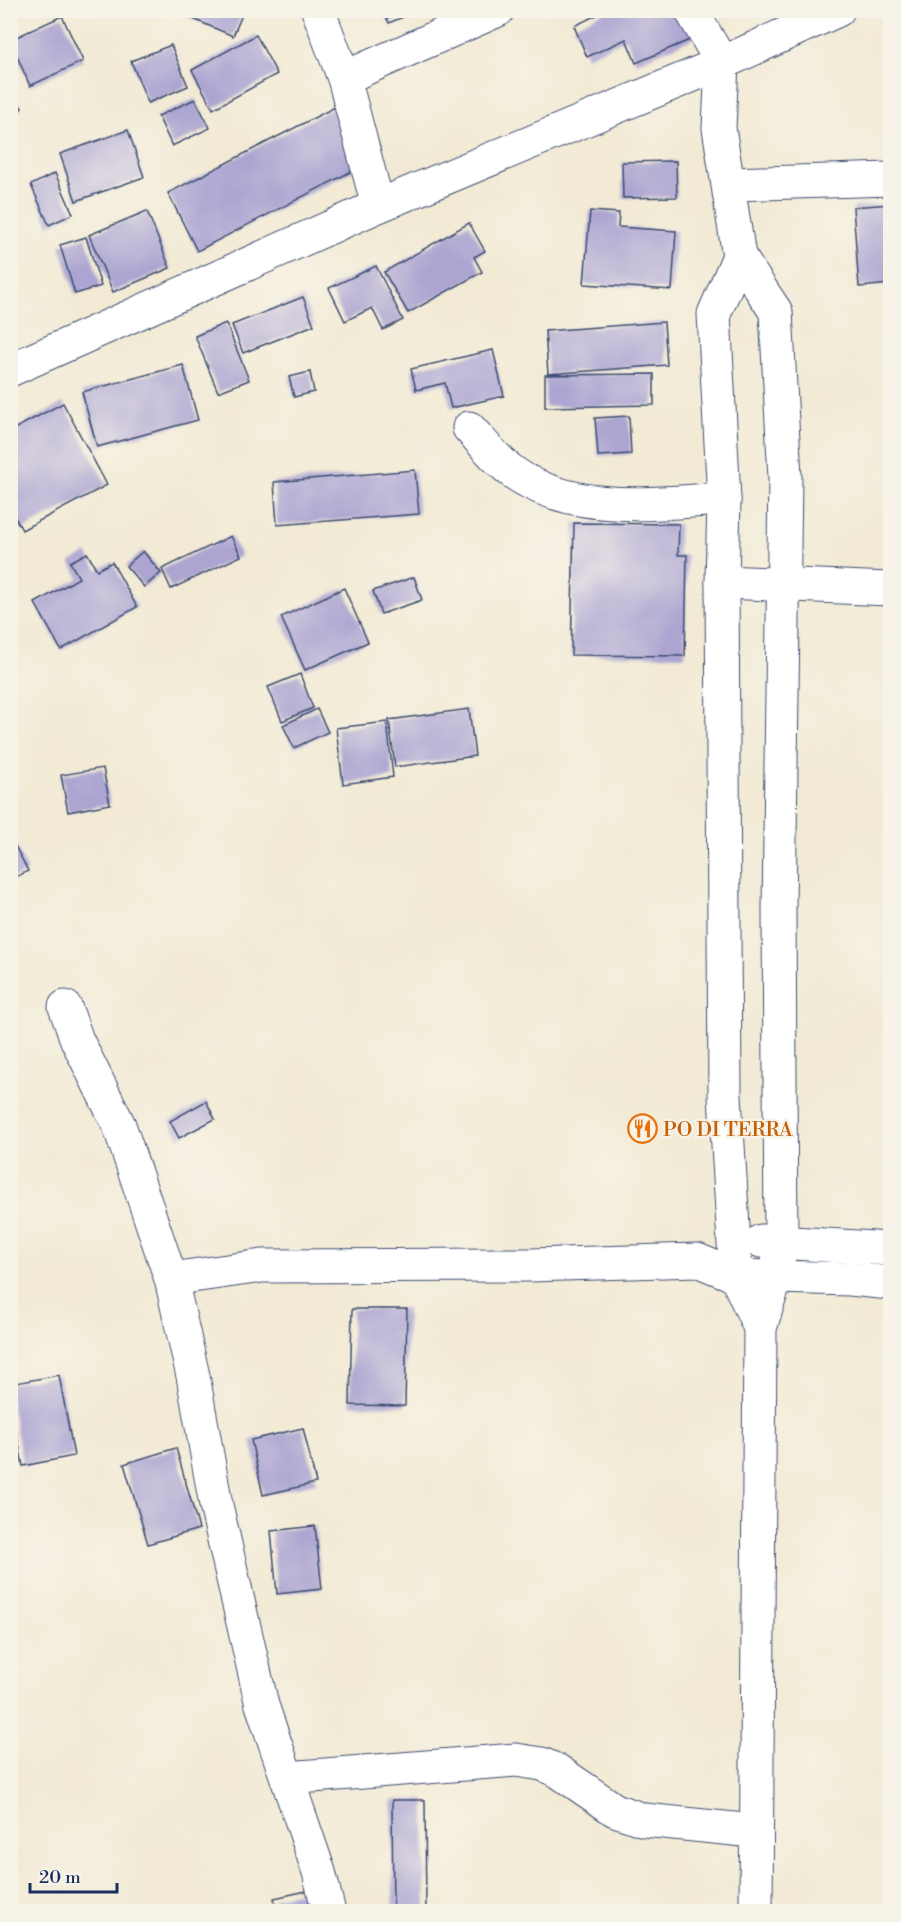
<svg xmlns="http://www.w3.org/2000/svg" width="901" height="1922" font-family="'Libre Bodoni',serif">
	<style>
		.building { fill: #aca5d2 }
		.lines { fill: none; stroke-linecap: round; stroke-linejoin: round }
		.minor-casing { stroke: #3b4b70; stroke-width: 35 }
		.major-casing { stroke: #3b4b70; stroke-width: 35 }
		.minor { stroke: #fff; stroke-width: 33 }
		.major { stroke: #fff; stroke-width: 33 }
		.labels { text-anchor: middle; stroke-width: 4.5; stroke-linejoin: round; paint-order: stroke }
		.food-label { font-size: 20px; fill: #c56008; stroke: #f7f3e8; text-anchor: start }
	</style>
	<rect width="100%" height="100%" fill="#f7f3e8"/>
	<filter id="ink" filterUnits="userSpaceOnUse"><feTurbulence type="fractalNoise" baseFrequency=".0167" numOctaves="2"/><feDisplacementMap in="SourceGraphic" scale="12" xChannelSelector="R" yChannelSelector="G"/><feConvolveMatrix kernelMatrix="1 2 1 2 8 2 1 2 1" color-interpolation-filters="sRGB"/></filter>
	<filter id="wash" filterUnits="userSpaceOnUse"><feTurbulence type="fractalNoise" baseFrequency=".008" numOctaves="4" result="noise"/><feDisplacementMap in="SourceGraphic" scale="24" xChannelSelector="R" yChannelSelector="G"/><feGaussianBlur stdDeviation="1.35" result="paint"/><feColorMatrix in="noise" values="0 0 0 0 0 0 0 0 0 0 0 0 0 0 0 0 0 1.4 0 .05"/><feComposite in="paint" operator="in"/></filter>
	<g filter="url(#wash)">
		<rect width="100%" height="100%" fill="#f2ead4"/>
		<g id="blocks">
			<g class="building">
				<polygon points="172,10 244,10 233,36"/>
				<polygon points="383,10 417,10 417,11 389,23"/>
				<polygon points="607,10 682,10 694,38 636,63 626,39 587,57 574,26"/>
				<polygon points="62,16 83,61 30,86 10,40"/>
				<polygon points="256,35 277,74 213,109 192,70"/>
				<polygon points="171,45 188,86 148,103 131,61"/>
				<polygon points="10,92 22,108 10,117"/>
				<polygon points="195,99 210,128 172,146 158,116"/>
				<polygon points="337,106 366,164 197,251 168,193"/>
				<polygon points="128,130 144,177 76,201 60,154"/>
				<polygon points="676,161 677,197 623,198 622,162"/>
				<polygon points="55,173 73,214 49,225 31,185"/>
				<polygon points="890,204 890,284 859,287 853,207"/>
				<polygon points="147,211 170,268 113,292 89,235"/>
				<polygon points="590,211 619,213 618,227 676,231 672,290 584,284"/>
				<polygon points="469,223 485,251 474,257 482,272 408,313 384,272"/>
				<polygon points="86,237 101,286 75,294 60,245"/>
				<polygon points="376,266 403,320 383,330 372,308 345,321 329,288"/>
				<polygon points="303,297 314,325 243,353 232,325"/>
				<polygon points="664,322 667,365 548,374 545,331"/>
				<polygon points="226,323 249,380 218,392 195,336"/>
				<polygon points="493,350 504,396 451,408 445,383 416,390 411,369"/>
				<polygon points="183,365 198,420 97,447 82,392"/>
				<polygon points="310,372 314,392 294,397 289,377"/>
				<polygon points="654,374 654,405 545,407 545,375"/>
				<polygon points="63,403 107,485 22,530 10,508 10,431"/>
				<polygon points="629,416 631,454 598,456 595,418"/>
				<polygon points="415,470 419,514 277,525 274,482"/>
				<polygon points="574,523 679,524 678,555 687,555 685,656 571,655"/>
				<polygon points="231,536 241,556 171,589 162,569"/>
				<polygon points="143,551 161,573 144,587 126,566"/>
				<polygon points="87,553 97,570 112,562 137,607 61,650 35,603 79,578 70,562"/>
				<polygon points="414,577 422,600 381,614 373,591"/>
				<polygon points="344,588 368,642 305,670 281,617"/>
				<polygon points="300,674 313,708 282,721 268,687"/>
				<polygon points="317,709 328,732 294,748 283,725"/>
				<polygon points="469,709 475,756 395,767 389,720"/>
				<polygon points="387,722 393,777 343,784 336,728"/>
				<polygon points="103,768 110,804 68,812 61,775"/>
				<polygon points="10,836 28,871 10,880"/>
				<polygon points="206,1101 215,1119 179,1138 170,1121"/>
				<polygon points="352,1309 407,1309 405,1406 350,1405"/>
				<polygon points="59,1375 74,1456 23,1466 10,1398 10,1384"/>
				<polygon points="303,1428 316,1483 263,1495 251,1440"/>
				<polygon points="176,1448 199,1529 148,1544 124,1464"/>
				<polygon points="315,1526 322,1589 277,1594 271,1531"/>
				<polygon points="392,1800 425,1800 426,1912 393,1912"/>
				<polygon points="316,1889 321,1912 277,1912 274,1898"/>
			</g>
		</g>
	</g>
	<g filter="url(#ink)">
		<use href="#blocks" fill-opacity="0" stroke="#3b4b70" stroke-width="1.5"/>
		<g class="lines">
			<defs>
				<g id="minor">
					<polyline points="318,10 344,78 378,206"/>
					<polyline points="691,10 722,63 719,128 739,256 776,312 785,477 779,910 781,1241 776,1277 760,1328 756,1912"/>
					<polyline points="344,78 498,10"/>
					<polyline points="730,184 890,179"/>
					<polyline points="739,256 714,314 724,499 722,582 725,1096 736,1276 760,1328"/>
					<path d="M469,428c14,15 28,33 45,45 60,42 142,30 210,26"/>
					<polyline points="722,582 890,589"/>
					<polyline points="65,1007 77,1040 119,1125 171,1279 193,1376 216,1505 262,1705 319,1872 329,1912"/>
					<polyline points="761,1241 890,1249"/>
					<polyline points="171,1279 262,1266 530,1265 697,1260 736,1276 850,1279 890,1283"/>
					<polyline points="287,1778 516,1760 542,1764 558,1771 615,1810 644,1820 754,1831"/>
				</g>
				<polyline id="major" points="10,370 378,206 722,63 838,10"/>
			</defs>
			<use href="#minor" class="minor-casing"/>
			<use href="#major" class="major-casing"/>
			<use href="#minor" class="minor"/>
			<use href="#major" class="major"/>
		</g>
	</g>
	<defs>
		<symbol id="restaurant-ring" viewBox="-11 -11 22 22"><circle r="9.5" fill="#f7f3e8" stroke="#e8710a" stroke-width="1.5"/><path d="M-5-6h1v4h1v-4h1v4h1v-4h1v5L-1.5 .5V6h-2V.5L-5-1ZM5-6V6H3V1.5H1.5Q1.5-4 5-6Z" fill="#e8710a"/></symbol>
	</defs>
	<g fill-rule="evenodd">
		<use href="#restaurant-ring" x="626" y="1112" width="33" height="33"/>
	</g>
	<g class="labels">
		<g class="food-label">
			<text x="663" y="1136">PO DI TERRA</text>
		</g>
	</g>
	<rect width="901" height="1922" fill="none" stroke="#f7f3e8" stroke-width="36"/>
	<path d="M30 1883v9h87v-9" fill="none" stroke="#1b2f5e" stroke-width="3"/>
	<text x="39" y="1883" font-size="18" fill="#1b2f5e" stroke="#f7f3e8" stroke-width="4.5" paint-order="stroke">20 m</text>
</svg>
